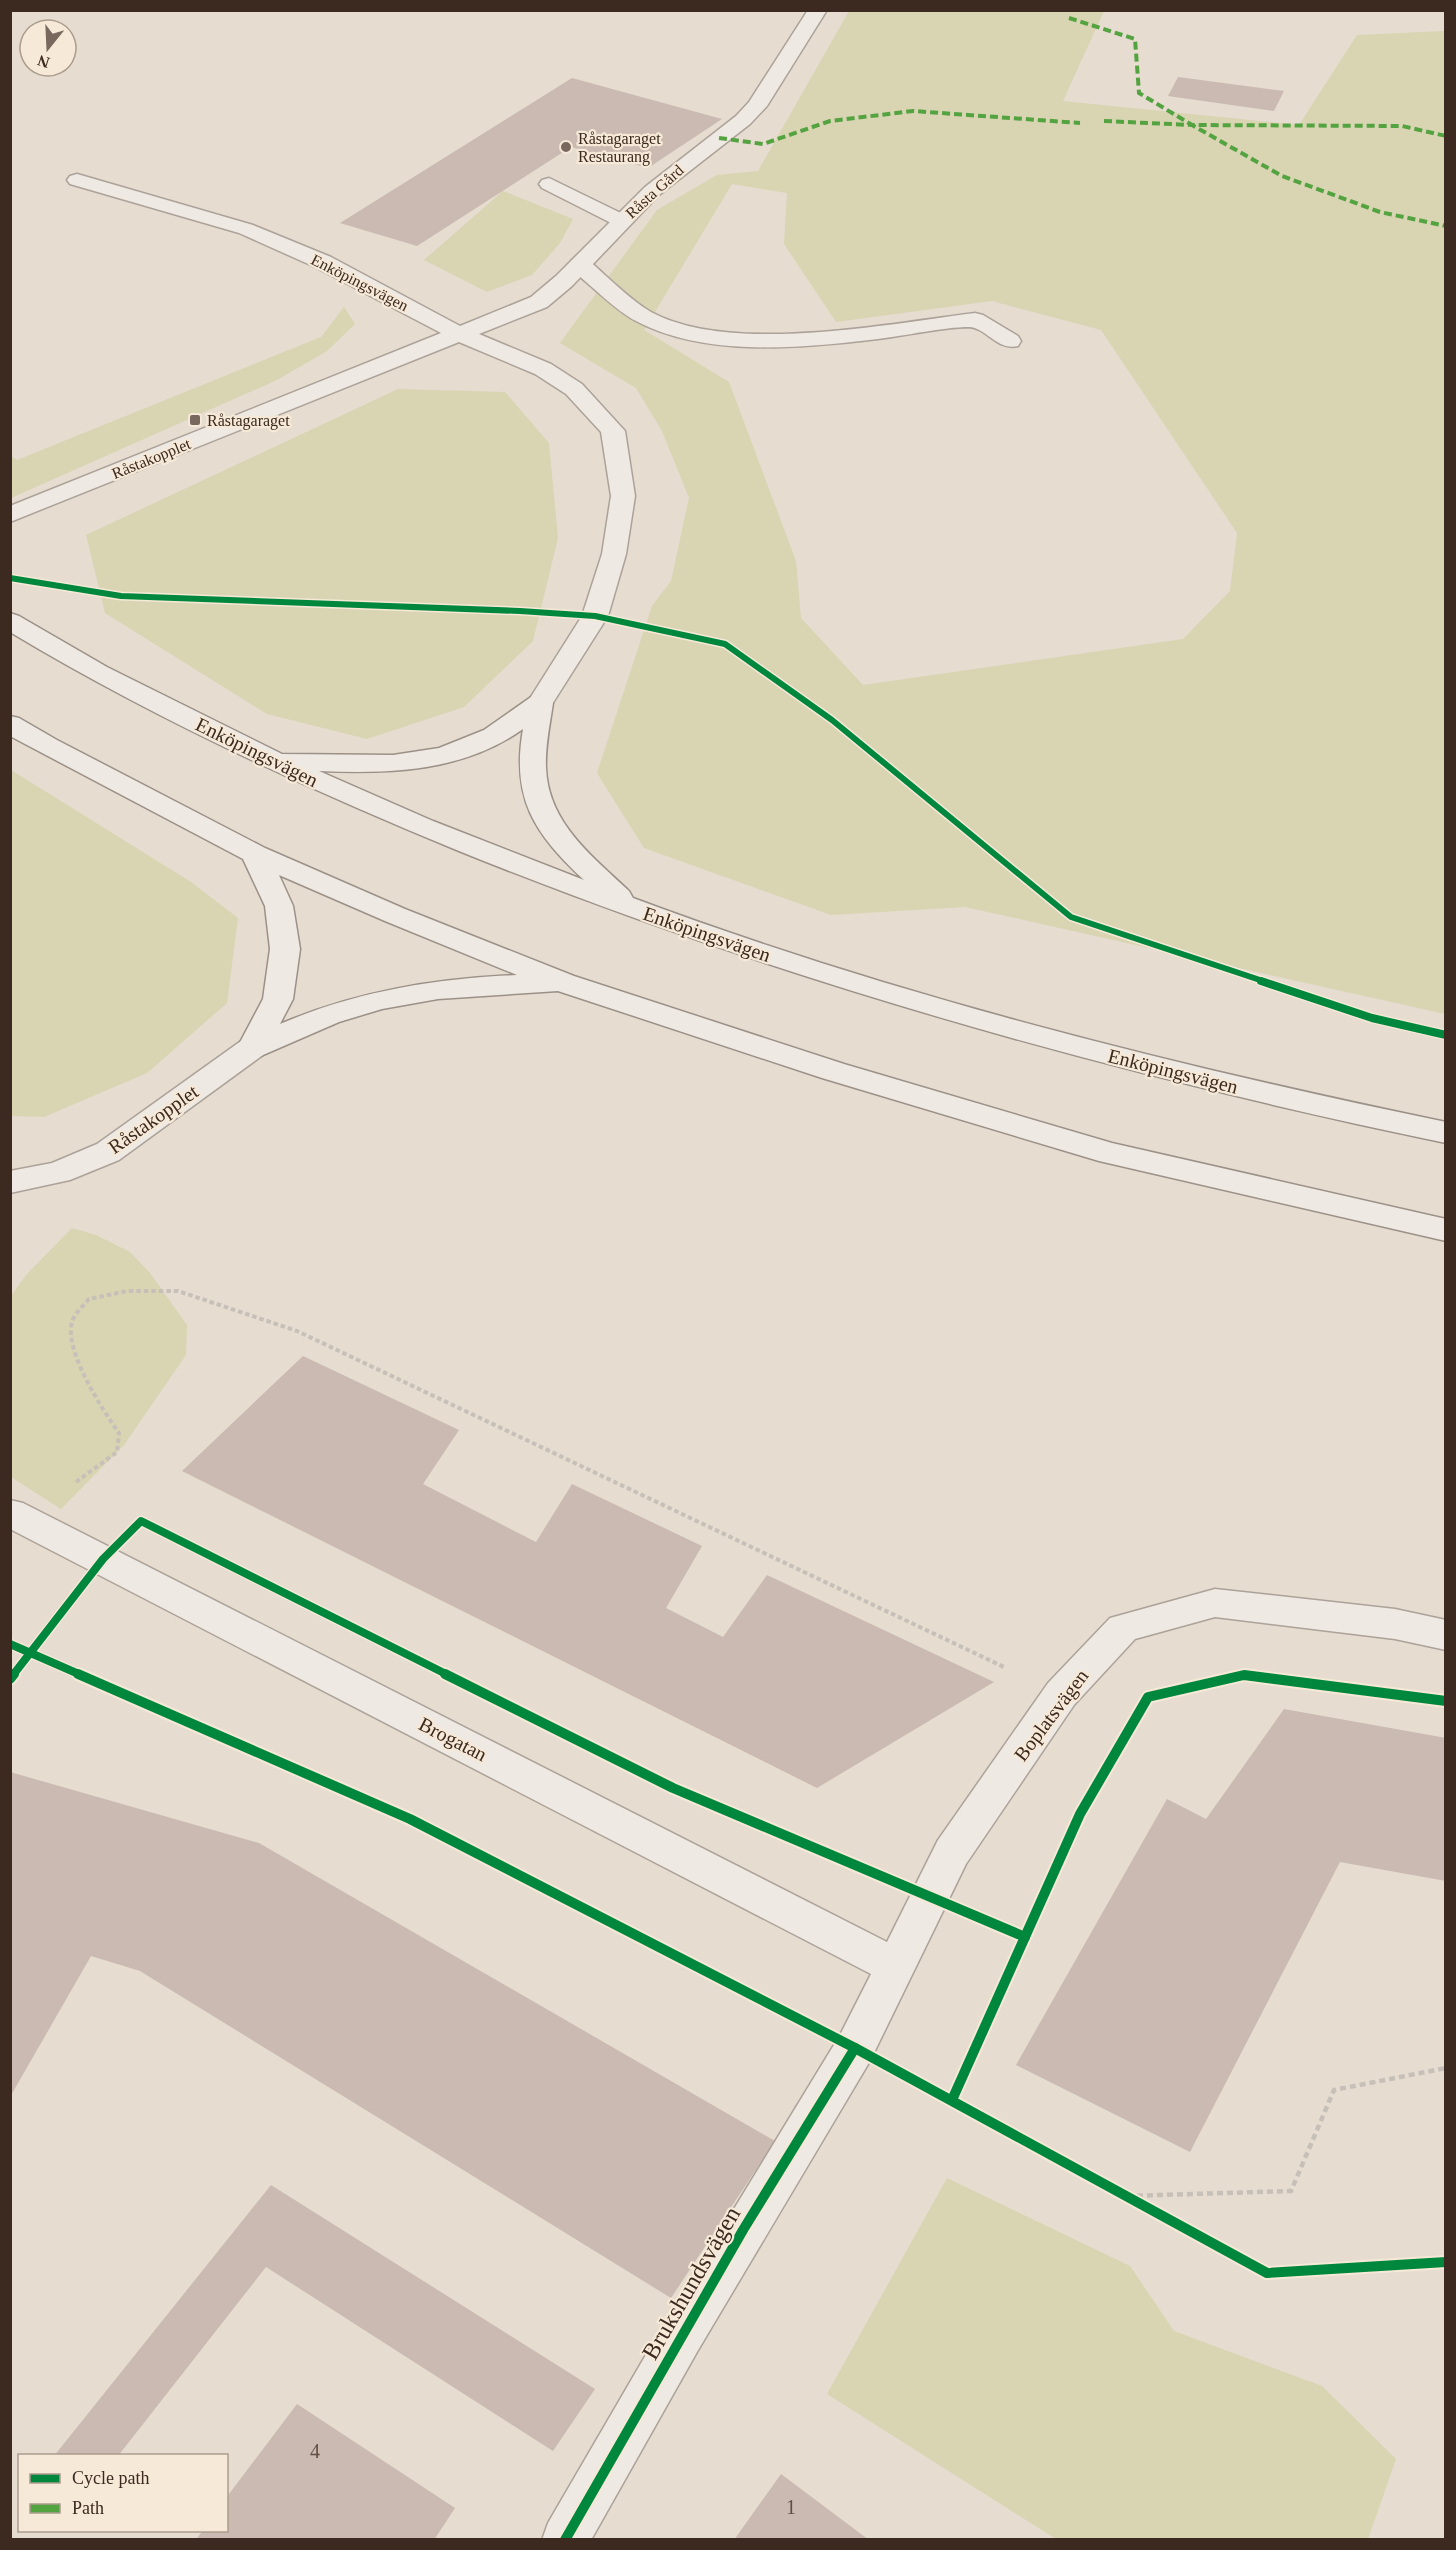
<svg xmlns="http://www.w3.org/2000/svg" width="1456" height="2550" font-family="Georgia,serif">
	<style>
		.green { fill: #d9d4b2; fill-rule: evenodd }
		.building { fill: #cabab1 }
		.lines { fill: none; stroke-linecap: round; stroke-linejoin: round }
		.lane-casing { stroke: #aca299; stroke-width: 3 }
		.street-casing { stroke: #aca299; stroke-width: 3 }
		.secondary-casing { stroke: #9c9188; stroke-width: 3 }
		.path-far1 { stroke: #c7c0b8; stroke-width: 4; stroke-dasharray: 4.5 3; stroke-linecap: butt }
		.path { stroke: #c7c0b8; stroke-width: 4.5; stroke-dasharray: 6 4; stroke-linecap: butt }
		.lane { fill: #eee9e2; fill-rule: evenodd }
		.street { fill: #eee9e2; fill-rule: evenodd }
		.secondary { fill: #eee9e2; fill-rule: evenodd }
		.quiet { stroke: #54a341; stroke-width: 4; stroke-dasharray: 8 4; stroke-linecap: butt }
		.cycleway-far2-casing { stroke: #f6e9d7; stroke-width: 9 }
		.cycleway-far1-casing { stroke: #f6e9d7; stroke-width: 11 }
		.cycleway-casing { stroke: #f6e9d7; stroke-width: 14 }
		.cycleway-far2 { stroke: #00873e; stroke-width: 6 }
		.cycleway-far1 { stroke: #00873e; stroke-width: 8 }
		.cycleway { stroke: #00873e; stroke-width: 10 }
		.poi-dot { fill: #78685e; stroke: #f6e9d7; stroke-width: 2 }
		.labels { text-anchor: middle; stroke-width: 4.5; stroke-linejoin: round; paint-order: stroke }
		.far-poi-label { font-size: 16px; fill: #3c2920; stroke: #f6e9d7; text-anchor: start }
		.far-street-label { font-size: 16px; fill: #3c2920; stroke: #f6e9d7 }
		.street-label { font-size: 20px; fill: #3c2920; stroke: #f6e9d7 }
		.near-number-label { font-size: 20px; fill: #604d44 }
		.near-street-label { font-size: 24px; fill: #3c2920; stroke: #f6e9d7 }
	</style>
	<rect width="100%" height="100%" fill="#e6dcd0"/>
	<g class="green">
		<path d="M849,11h255l-41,90 236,24 58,-90 88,-4v983l-480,-107 -134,8 -187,-67 -47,-75 55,-167 19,-25 18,-83 -27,-67 -26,-43 -76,-45 97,-133 60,-35 41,-4zM732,184l55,9 -3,51 52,78 156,-21 109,29 136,203 -7,58 -47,48 -320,46 -62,-67 -5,-57 -67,-179 -85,-52z"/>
		<polygon points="503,191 573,219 560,243 532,275 487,292 424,260"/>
		<polygon points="344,307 355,324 327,351 277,380 11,498 11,456 17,460 321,337"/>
		<polygon points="398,389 505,392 549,443 558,538 533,641 464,707 367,739 267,714 105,613 86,535"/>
		<polygon points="11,770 191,882 238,918 227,1003 147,1073 44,1117 11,1116"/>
		<polygon points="72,1228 96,1235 130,1252 150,1273 187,1325 186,1355 124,1445 61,1509 11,1477 10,1297 27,1274"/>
		<polygon points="947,2178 1130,2266 1174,2331 1322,2386 1396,2459 1368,2539 1056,2539 827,2394"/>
	</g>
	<g class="building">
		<polygon points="1178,77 1284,91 1274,111 1168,96"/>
		<polygon points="572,78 722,119 648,168 571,147 417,246 340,223"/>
		<polygon points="303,1356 459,1430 423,1484 536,1542 572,1484 702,1546 666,1608 723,1637 767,1575 994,1682 817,1788 182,1471"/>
		<polygon points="1284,1709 1446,1738 1446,1881 1340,1862 1190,2152 1016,2065 1167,1799 1206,1819"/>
		<polygon points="10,1772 259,1843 775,2141 671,2298 140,1971 91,1956 10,2097"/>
		<polygon points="271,2185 595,2389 553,2451 266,2267 118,2456 54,2456"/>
		<polygon points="297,2404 455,2508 434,2540 196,2540 203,2530 226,2530 226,2498"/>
		<polygon points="781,2474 869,2540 734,2540"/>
	</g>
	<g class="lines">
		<defs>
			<g id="lane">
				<polygon points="549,178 629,217 633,221 629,225 622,227 615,225 542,188 539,184 542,180"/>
				<path d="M580,259l8,1c19,16 42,40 63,52 80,43 236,12 324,1l8,2 35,21 3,5 -3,5c-21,5 -31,-18 -49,-19 -25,0 -65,9 -91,12 -75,9 -173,19 -242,-18 -20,-10 -45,-36 -64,-51l-3,-5 3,-5z"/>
			</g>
			<g id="street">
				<polygon points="808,10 827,10 767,106 750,124 659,195 572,286 547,307 479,334 551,364 582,384 625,431 635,496 626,554 608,616 549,709 540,711 531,709 527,703 582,616 602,554 611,496 601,432 566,394 535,374 459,342 10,522 10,506 441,333 315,267 239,233 70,184 67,180 70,176 77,174 84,176 253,225 331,257 460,326 531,297 556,276 645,187 736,116 749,102"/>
				<polygon points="252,1038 263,1041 267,1048 263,1055 119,1160 70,1180 10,1193 10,1171 52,1163 97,1144 241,1041"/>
				<polygon points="10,1500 23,1503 887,1942 938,1840 1048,1683 1110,1618 1215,1589 1395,1609 1446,1620 1446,1650 1395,1639 1215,1617 1135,1639 1074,1705 966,1864 870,2061 697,2352 591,2540 542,2540 548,2523 665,2322 840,2035 871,1974 10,1529"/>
			</g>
			<g id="secondary">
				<path d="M10,613l9,3 88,51 175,87 111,1 46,-7 45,-18 47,-33 9,-2 9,2 4,6c-3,21 -8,43 -7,65 2,55 46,88 83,123l4,7c263,98 538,167 813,224v21c-337,-70 -668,-163 -987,-292 -154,-63 -306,-133 -449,-219zM523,729c-12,70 11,104 61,151l-151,-59 -114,-50c71,3 144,1 204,-42z"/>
				<path d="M10,716l9,2 38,22 208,108 140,61 169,67 270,88 268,79 334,76v22l-347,-80 -277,-83 -264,-87 -120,8 -56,10 -43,13 -76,33 -11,3 -11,-3 -4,-7 26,-49 7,-50 -5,-43 -22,-47 -233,-123zM279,875l106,46 132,54c-83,4 -160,16 -237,49l13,-25 7,-50 -7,-43z"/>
			</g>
		</defs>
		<use href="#lane" class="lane-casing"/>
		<use href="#street" class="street-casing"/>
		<use href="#secondary" class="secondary-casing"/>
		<path class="path-far1" d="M76,1482l41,-30 2,-19c-17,-24 -55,-82 -47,-111 2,-8 12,-17 17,-23l38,-8h51l119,40 709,337"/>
		<polyline class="path" points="1127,2196 1291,2191 1334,2090 1446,2068"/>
		<use href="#lane" class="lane"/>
		<use href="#street" class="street"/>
		<use href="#secondary" class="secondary"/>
		<g class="quiet">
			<polyline points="1069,18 1135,39 1139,93 1192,125 1402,126 1446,136"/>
			<polyline points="1104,121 1192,125 1282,176 1380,212 1446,226"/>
			<polyline points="719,138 763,144 830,121 913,111 1080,123"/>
		</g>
		<defs>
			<polyline id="cycleway-far2" points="10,578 121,596 520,611 595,616 725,644 832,720 1071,917 1266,982"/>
			<g id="cycleway-far1">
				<polyline points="1261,981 1372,1018 1446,1035"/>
				<polyline points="10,1644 81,1675"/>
				<polyline points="13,1675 103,1559 141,1521 448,1675"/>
			</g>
			<g id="cycleway">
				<polyline points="78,1674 410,1819 855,2048 1267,2273 1446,2262"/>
				<polyline points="445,1674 673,1788 1025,1937"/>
				<polyline points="10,1679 14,1674"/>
				<polyline points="952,2100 1080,1814 1148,1697 1244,1675 1446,1701"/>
				<polyline points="565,2540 743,2230 855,2048"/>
			</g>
		</defs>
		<use href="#cycleway-far2" class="cycleway-far2-casing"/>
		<use href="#cycleway-far1" class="cycleway-far1-casing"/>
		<use href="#cycleway" class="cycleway-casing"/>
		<use href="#cycleway-far2" class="cycleway-far2"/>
		<use href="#cycleway-far1" class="cycleway-far1"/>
		<use href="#cycleway" class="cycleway"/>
	</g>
	<g class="poi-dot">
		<circle cx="566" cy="147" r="6"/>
		<rect x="189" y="414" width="12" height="12" rx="3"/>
	</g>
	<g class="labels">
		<g class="far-poi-label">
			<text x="578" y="144">Råstagaraget<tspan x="578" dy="18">Restaurang</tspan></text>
			<text x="207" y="426">Råstagaraget</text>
		</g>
		<g class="far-street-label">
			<text transform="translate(654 191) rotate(-42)" y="6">Råsta Gård</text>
			<text transform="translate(360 282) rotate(27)" y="6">Enköpingsvägen</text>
			<text transform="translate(151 458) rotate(-22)" y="6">Råstakopplet</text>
		</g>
		<g class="street-label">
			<text transform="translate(257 752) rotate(26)" y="7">Enköpingsvägen</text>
			<text transform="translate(707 934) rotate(19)" y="7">Enköpingsvägen</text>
			<text transform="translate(1173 1071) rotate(14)" y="7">Enköpingsvägen</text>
			<text transform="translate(153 1119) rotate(-35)" y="7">Råstakopplet</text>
			<text transform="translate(1051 1715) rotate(-53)" y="7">Boplatsvägen</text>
			<text transform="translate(453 1739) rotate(27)" y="7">Brogatan</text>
		</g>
		<g class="near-number-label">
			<text x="315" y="2458">4</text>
			<text x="791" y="2514">1</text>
		</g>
		<g class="near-street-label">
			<text transform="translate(691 2283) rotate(-60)" y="8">Brukshundsvägen</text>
		</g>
	</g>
	<rect width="1456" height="2550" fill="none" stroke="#3c2920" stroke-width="24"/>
	<rect x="18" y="2454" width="210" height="78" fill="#f6e9d7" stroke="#ac9c8e" stroke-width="1.5"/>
	<rect x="30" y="2474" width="30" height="9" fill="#00873e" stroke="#ac9c8e" stroke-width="1.5"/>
	<text x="72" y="2484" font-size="18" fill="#3c2920">Cycle path</text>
	<rect x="30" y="2504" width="30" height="9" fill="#54a341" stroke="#ac9c8e" stroke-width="1.5"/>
	<text x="72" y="2514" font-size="18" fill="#3c2920">Path</text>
	<g transform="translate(48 48) rotate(198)"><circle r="28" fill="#f6e9d7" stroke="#ac9c8e" stroke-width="1.5"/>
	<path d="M0-4.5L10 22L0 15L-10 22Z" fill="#78685e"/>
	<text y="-9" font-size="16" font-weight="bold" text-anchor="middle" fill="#3c2920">N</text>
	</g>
</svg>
